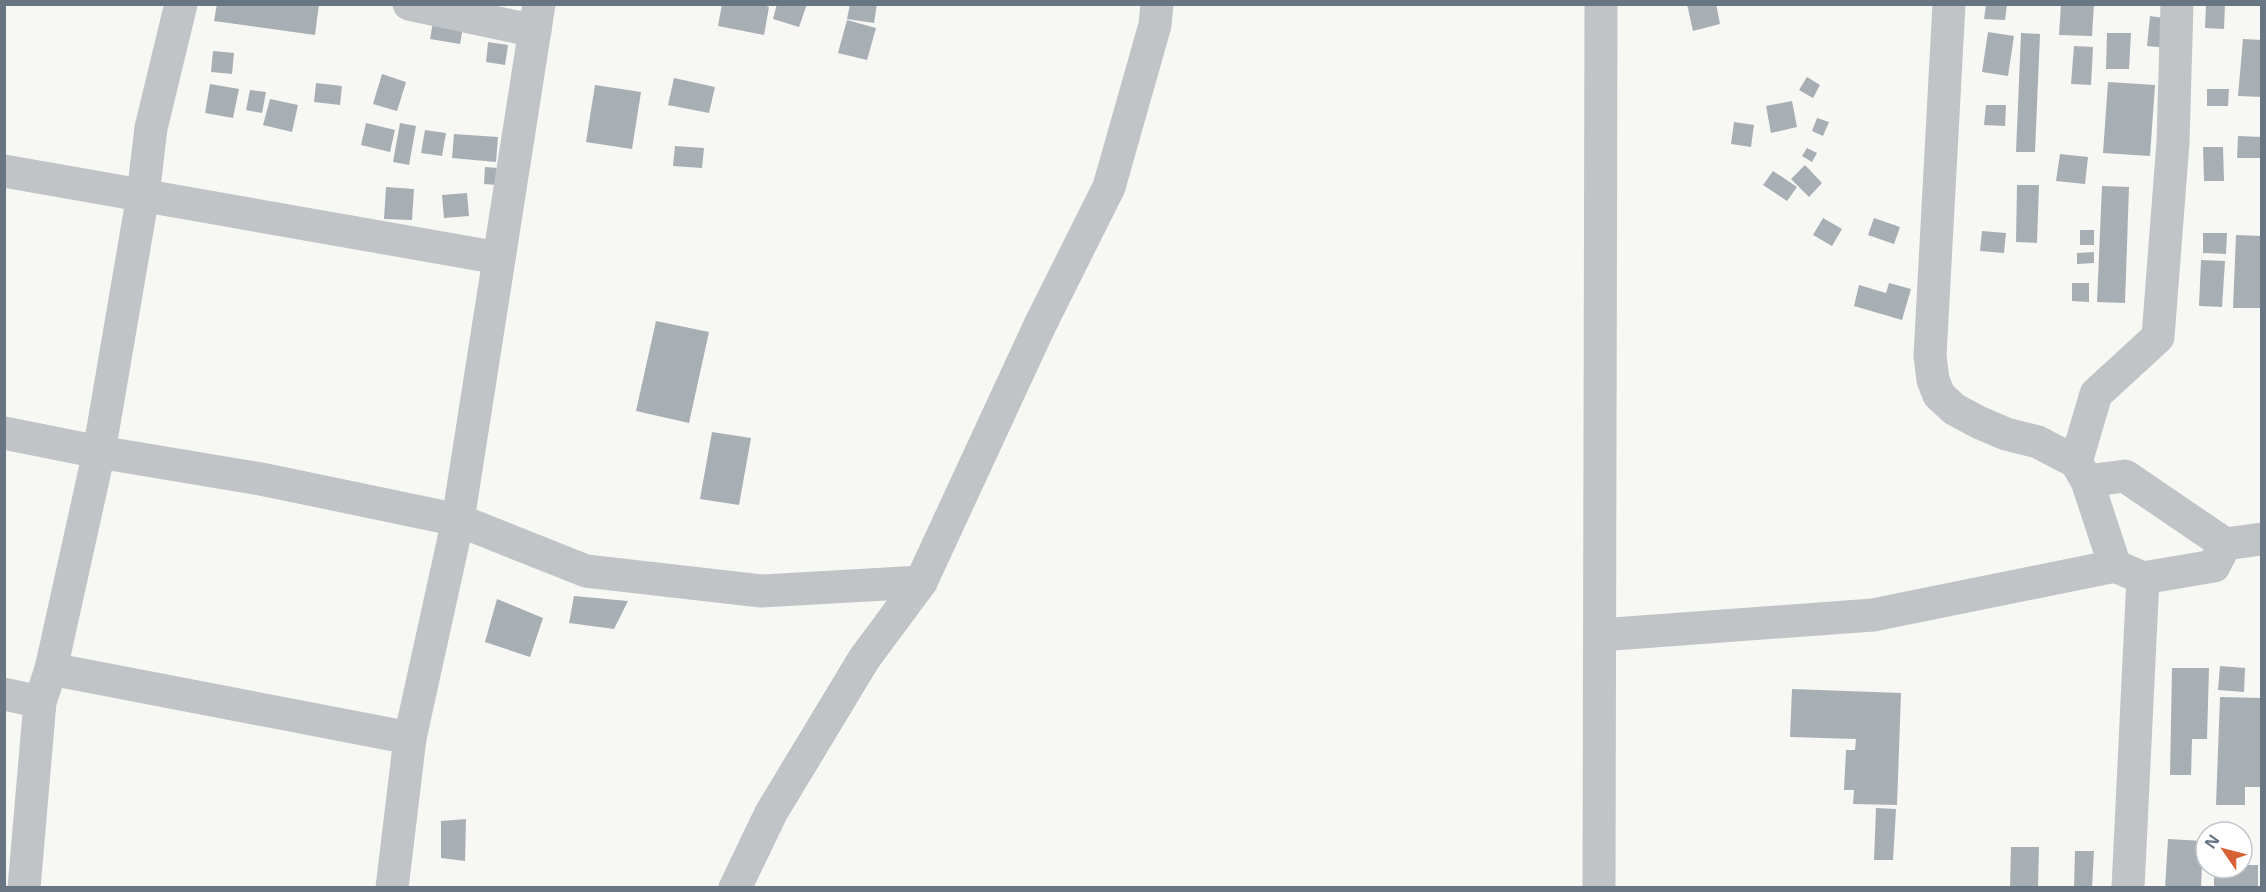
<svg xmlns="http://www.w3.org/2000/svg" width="2266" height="892" font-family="'Noto Sans',sans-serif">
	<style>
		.building { fill: #a8afb4 }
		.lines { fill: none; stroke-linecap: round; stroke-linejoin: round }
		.minor { stroke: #c0c4c7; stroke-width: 33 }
	</style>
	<rect width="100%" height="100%" fill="#f7f7f4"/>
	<g class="building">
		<polygon points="217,4 319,4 315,35 214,21"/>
		<polygon points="722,4 760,4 769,7 764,35 718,26"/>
		<polygon points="777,4 807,4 799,27 773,19"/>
		<polygon points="850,4 877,4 874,23 847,19"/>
		<polygon points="1687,4 1716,4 1720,24 1693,31"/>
		<polygon points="2061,4 2094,4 2092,36 2059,35"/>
		<polygon points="2206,4 2225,4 2224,29 2205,28"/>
		<polygon points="1986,5 2007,5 2005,20 1984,19"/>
		<polygon points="2150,16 2171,19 2168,48 2147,46"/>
		<polygon points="434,17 464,22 460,44 430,39"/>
		<polygon points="847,20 876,28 867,60 838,53"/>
		<polygon points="1988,32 2014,36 2008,76 1982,72"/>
		<polygon points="2021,33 2040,34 2035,152 2016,152"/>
		<polygon points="2107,33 2131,33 2129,69 2106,69"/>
		<polygon points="2243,39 2262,40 2262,97 2238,96"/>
		<polygon points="488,42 508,45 505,65 486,62"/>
		<polygon points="2074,46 2093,47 2091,85 2071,84"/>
		<polygon points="213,51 234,53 232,74 211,72"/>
		<polygon points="382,74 406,82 397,111 373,104"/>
		<polygon points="1807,77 1820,85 1813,98 1799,90"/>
		<polygon points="674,78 715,87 709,113 668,105"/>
		<polygon points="2108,82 2155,85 2150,156 2103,153"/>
		<polygon points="316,83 342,86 340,105 314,102"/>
		<polygon points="210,84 239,89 233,118 205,113"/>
		<polygon points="595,85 641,92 632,149 586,142"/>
		<polygon points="2207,89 2229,89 2228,106 2207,106"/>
		<polygon points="250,90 266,92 262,113 246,110"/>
		<polygon points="270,99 298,105 292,132 263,125"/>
		<polygon points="1792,101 1797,127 1771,133 1766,106"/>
		<polygon points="1986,105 2006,105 2005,126 1984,125"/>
		<polygon points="1817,118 1829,122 1823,136 1812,131"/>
		<polygon points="1734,122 1754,125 1751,147 1731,144"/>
		<polygon points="366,123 395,130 390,152 361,145"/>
		<polygon points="400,123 416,126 409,165 393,162"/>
		<polygon points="425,130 446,133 442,156 421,153"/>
		<polygon points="454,134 498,137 496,162 452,158"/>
		<polygon points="2238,136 2262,137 2262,158 2237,158"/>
		<polygon points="675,146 704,148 702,168 673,166"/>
		<polygon points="2203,147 2223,147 2224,181 2204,181"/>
		<polygon points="1807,148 1817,153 1812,162 1802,156"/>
		<polygon points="2060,154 2088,157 2085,184 2056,181"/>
		<polygon points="1805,165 1822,183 1809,197 1791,179"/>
		<polygon points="485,167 498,168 497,185 484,184"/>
		<polygon points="1773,171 1797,187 1787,201 1763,185"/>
		<polygon points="2017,185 2039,185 2037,243 2016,242"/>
		<polygon points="2102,186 2129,187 2125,303 2097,302"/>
		<polygon points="386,187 414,189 412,220 384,219"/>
		<polygon points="467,193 469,216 444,218 442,195"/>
		<polygon points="1823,218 1842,229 1832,246 1813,235"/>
		<polygon points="1874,218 1900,227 1894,244 1868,235"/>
		<rect x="2080" y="230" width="14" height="15"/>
		<polygon points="1982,231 2006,233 2004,253 1980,251"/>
		<polygon points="2203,233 2227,233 2226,254 2203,253"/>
		<polygon points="2236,235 2262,236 2261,308 2233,308"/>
		<polygon points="2094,252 2094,263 2077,264 2077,253"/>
		<polygon points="2201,260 2225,261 2222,307 2199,306"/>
		<polygon points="1889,283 1911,289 1902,320 1854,306 1859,285 1886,293"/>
		<polygon points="2072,283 2089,283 2089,302 2072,301"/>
		<polygon points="656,321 709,332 689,423 636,411"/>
		<polygon points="712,432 751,438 739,505 700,499"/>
		<polygon points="574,596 628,601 614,629 569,623"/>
		<polygon points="497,599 543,618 530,657 485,642"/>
		<polygon points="2220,666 2245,668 2244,692 2218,690"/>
		<polygon points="2172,668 2209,668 2207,739 2192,739 2191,775 2170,775"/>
		<polygon points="1792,689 1901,693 1897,805 1853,804 1854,790 1844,790 1846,750 1855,750 1856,739 1790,737"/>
		<polygon points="2220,697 2262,698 2262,787 2245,787 2245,805 2216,805"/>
		<polygon points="1876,808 1896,809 1893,860 1874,860"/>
		<polygon points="466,819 465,861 441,858 441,821"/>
		<rect x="2242" y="832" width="2" height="20"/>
		<polygon points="2168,839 2203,841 2201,888 2165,888"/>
		<polygon points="2011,847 2039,847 2038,887 2010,887"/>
		<polygon points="2075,851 2094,851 2092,888 2074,888"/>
		<polygon points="2242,865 2258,865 2258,888 2214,888 2214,868 2242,868"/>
	</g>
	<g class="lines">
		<g class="minor">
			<polyline points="409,4 535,31"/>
			<polyline points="1949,4 1930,356 1933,380 1939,395 1954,409 1978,422 2006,434 2038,442 2076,462 2087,481 2115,566"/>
			<polyline points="4,171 499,258"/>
			<polyline points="4,433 99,452 261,479 458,520 586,571 761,591 921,582"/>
			<polyline points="2076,462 2096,394 2158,337 2173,142 2177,4"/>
			<polyline points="2087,481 2125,476 2225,544 2262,539"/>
			<polyline points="1600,635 1873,615 2115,566 2143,578 2214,566 2225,544"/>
			<polyline points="51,669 410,738"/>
			<polyline points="4,694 40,702"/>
			<polyline points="24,888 40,702 51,669 99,452 143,195 151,128 181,4"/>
			<polyline points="392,888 410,738 458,520 539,4"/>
			<polyline points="735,888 771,813 864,659 921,582 1040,325 1109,187 1155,25 1157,4"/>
			<polyline points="1599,888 1601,4"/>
			<polyline points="2128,888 2143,578"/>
		</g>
	</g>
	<rect width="2266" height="892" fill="none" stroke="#687683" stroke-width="12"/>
	<g transform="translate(2224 850) rotate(305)"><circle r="28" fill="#ffffff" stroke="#c3c8cd" stroke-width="1.5"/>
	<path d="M0-4.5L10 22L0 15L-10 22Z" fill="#d66235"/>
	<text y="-9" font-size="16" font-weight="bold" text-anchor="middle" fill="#687683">N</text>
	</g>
</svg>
